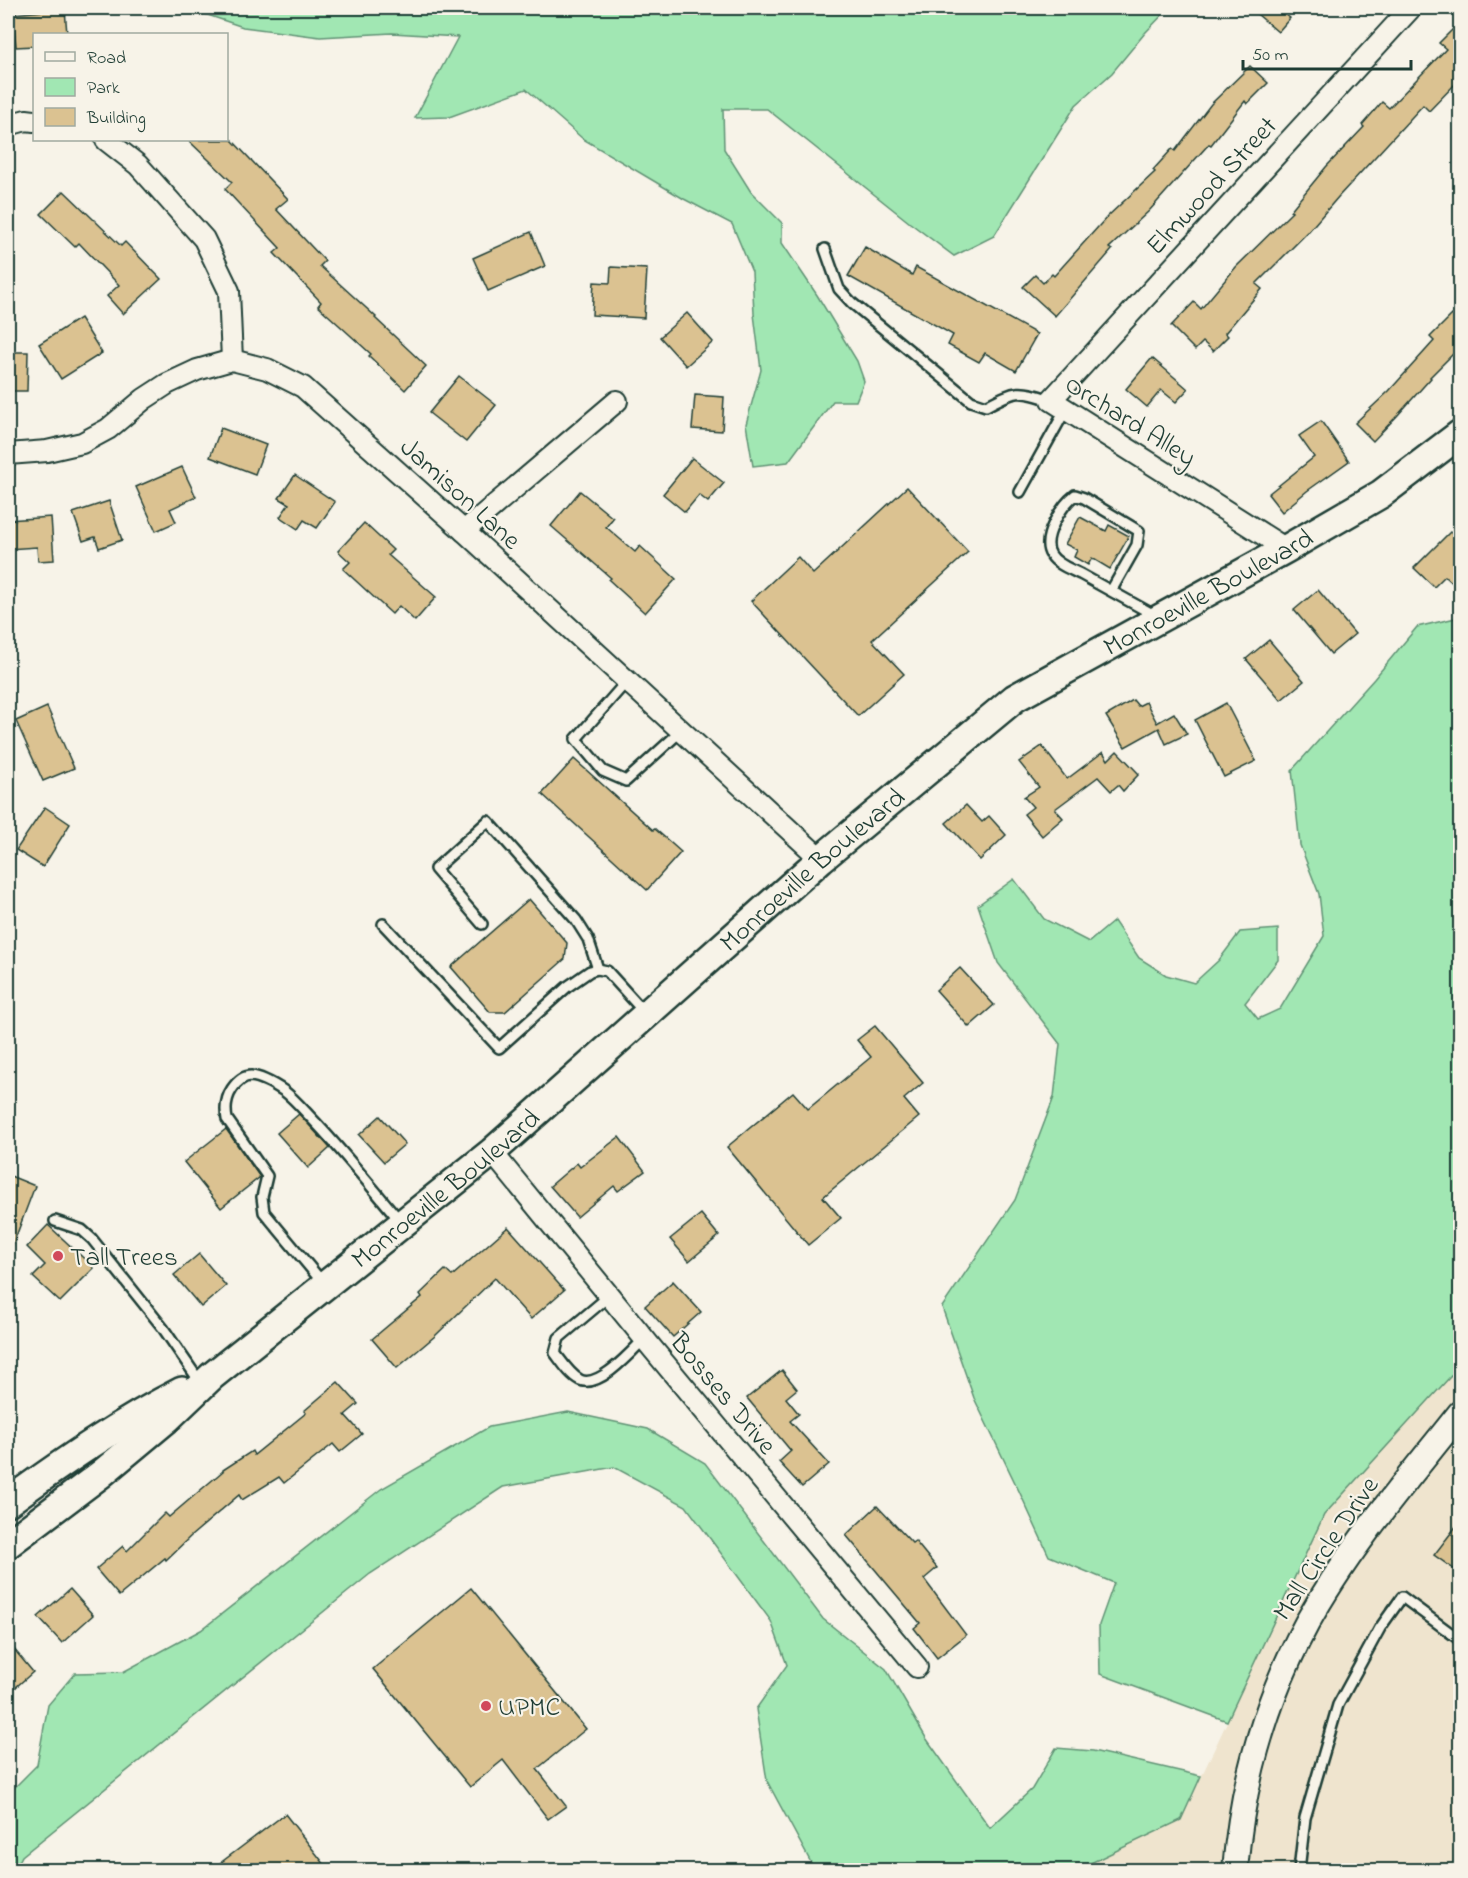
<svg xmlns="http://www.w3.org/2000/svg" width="1468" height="1878" font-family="'Indie Flower',sans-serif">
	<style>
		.built { fill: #efe4ce }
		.green { fill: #a1e7b3; stroke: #609274; stroke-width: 1.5 }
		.building { fill: #dbc291; stroke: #1f3d34; stroke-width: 1.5 }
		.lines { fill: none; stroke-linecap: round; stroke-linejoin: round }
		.service-casing { stroke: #1f3d34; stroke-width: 14 }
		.minor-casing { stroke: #1f3d34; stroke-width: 24 }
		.tertiary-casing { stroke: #1f3d34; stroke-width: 28 }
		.secondary-casing { stroke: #1f3d34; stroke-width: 32 }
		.service { stroke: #f7f3e8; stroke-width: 9 }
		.minor { stroke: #f7f3e8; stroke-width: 20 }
		.tertiary { stroke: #f7f3e8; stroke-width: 24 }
		.secondary { stroke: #f7f3e8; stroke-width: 27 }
		.poi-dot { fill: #d1495b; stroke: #f7f3e8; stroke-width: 2 }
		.labels { text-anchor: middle; stroke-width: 4.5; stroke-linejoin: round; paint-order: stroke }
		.street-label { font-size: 27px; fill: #1f3d34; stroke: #f7f3e8 }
		.poi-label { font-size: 27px; fill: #1f3d34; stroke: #f7f3e8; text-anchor: start }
	</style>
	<rect width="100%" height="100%" fill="#f7f3e8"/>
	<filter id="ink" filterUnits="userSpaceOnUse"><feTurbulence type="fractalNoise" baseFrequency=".0167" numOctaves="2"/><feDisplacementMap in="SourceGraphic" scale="12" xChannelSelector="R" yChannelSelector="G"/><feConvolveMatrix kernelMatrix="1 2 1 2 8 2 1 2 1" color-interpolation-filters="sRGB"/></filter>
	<g filter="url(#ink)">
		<polygon class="built" points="1460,1366 1460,1870 1076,1870 1181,1820 1324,1515"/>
		<g class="green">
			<polygon points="187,8 1169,8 1145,33 1112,73 1076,105 994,236 954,256 910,223 767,109 723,109 724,149 751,192 782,223 782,243 817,295 857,361 864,381 856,401 833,401 788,462 753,466 746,424 761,370 754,314 752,272 732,224 684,199 583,139 526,89 449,117 415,118 458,37 392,33 320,37 243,27"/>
			<polygon points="1460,617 1460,1366 1324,1515 1227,1721 1100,1674 1099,1625 1114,1583 1049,1556 1019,1491 974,1398 942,1307 1015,1200 1054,1097 1060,1044 998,963 978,905 1014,879 1044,919 1089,942 1114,921 1139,958 1166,975 1194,983 1219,960 1240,932 1278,929 1278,960 1245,1003 1258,1019 1280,1009 1324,936 1319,894 1300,845 1292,770 1374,679 1417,627"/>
			<polygon points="568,1412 648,1429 705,1463 823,1619 886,1669 926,1738 990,1828 1032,1789 1056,1748 1093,1751 1201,1776 1181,1820 1076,1870 815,1870 767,1781 756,1709 787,1665 771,1621 686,1506 614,1467 503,1487 370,1574 22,1856 15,1870 8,1870 8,1791 11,1791 37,1765 48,1705 75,1673 123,1672 201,1630 381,1489 489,1427"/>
		</g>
		<g class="building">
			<polygon points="1250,8 1278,8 1290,18 1278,32"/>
			<polygon points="65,9 67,34 34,34 34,46 16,47 13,14"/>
			<polygon points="1461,21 1461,78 1429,111 1423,105 1339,196 1308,232 1256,284 1262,289 1225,333 1228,336 1213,351 1203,342 1195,350 1171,326 1194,302 1201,309 1236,267 1292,212 1290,211 1326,167 1364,127 1362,125 1382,102 1389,108 1446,49 1439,43"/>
			<polygon points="1250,66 1268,83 1247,104 1245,101 1211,145 1209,144 1149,211 1109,248 1112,250 1055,316 1023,287 1035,275 1043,283 1052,274 1054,276 1107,217 1155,172 1153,170 1172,149 1175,151 1211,104"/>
			<polygon points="188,140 232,140 288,199 276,209 325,261 320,266 376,317 375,318 426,366 405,390 369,356 371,354 318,306 321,302 274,253 280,248 225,189 232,182"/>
			<polygon points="64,191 121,246 125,242 161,279 123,314 107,296 119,285 79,243 75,247 41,214"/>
			<polygon points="531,232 545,266 488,291 473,258"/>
			<polygon points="865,247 912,275 916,267 1037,334 1016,371 985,353 979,362 948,345 953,335 848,276"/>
			<polygon points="611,267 647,269 644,318 592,315 594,282 610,283"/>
			<polygon points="687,313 713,342 686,366 660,337"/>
			<polygon points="1452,315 1461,323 1461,346 1430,377 1431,378 1397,416 1373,441 1355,423 1389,391 1434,341 1430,337"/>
			<polygon points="80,318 102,353 61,379 39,344"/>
			<polygon points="8,352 28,352 27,391 8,391"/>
			<polygon points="1152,358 1188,389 1176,402 1161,390 1147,407 1126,389"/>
			<polygon points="459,376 496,405 466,442 429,413"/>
			<polygon points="695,395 724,397 722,431 692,429"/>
			<polygon points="1321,421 1349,461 1307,491 1282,512 1268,494 1314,457 1299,436"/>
			<polygon points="221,428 266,445 255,474 210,457"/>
			<polygon points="692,458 724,483 708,502 699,495 685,512 663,494"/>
			<polygon points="182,467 196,497 170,509 176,522 156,531 136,487"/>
			<polygon points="295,475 335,502 317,528 304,520 298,529 280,517 289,504 279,498"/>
			<polygon points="907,487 968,552 872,640 904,674 858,716 751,601 798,557 813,574"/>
			<polygon points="580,491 613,518 606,527 635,552 640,546 676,579 645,613 609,580 611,578 551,526"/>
			<polygon points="109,501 122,540 99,548 95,537 83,541 73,513"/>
			<polygon points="51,517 54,560 38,561 37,547 8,549 8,520"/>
			<polygon points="1080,517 1106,531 1109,525 1129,536 1110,569 1092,558 1088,565 1074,557 1077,550 1065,544"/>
			<polygon points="364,523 393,550 388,555 436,597 415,621 399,606 392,614 343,569 350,562 338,551"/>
			<polygon points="1450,532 1461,542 1461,591 1445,576 1434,587 1414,568"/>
			<polygon points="1318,590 1355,634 1331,654 1294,610"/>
			<polygon points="1269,640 1304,681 1281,700 1246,659"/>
			<polygon points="1133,700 1138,706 1146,702 1157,723 1174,713 1187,734 1166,744 1159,728 1125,747 1106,716"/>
			<polygon points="1226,703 1256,761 1224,777 1195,720"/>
			<polygon points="47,707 74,768 43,781 16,721"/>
			<polygon points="1042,746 1067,779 1103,752 1108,760 1117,751 1139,774 1123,791 1118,785 1111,791 1098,777 1055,809 1063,818 1042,836 1024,814 1033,807 1024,797 1039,787 1019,762"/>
			<polygon points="574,759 653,830 655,829 681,852 647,890 542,794"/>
			<polygon points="966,805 982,822 989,816 1006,835 980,860 946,823"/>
			<polygon points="45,807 70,824 43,867 16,850"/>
			<polygon points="529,899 567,943 565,959 505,1012 490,1012 451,967"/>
			<polygon points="960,968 994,1005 969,1027 936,990"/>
			<polygon points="875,1026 923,1083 904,1099 919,1117 823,1197 841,1218 808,1245 727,1147 793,1092 808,1109 871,1057 857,1040"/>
			<polygon points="299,1114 330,1148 308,1168 277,1133"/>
			<polygon points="380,1116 405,1144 384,1162 359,1135"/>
			<polygon points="226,1129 260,1177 221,1208 184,1162"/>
			<polygon points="619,1137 645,1171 618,1191 614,1186 577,1217 550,1186 577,1163 580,1167"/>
			<polygon points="8,1175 35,1186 9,1255 8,1255"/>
			<polygon points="701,1214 719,1236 689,1261 670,1239"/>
			<polygon points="48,1225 94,1268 60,1302 33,1277 45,1265 27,1247"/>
			<polygon points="508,1227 564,1290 531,1319 495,1278 435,1336 397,1368 372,1339 422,1297 420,1294 445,1270 452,1276"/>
			<polygon points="199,1254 226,1286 201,1307 174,1275"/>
			<polygon points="673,1281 701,1312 673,1337 645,1306"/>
			<polygon points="782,1370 797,1389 786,1398 799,1414 790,1421 829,1464 802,1487 779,1462 791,1451 747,1398"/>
			<polygon points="338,1382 358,1404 345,1415 362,1434 340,1452 333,1444 284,1483 279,1477 242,1500 239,1495 191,1536 166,1560 165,1558 119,1596 96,1569 123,1546 127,1551 165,1513 169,1517 223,1471 223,1470 252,1451 254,1455 306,1413 304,1411"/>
			<polygon points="877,1506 912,1543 915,1541 937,1568 924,1579 966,1635 937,1658 914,1628 920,1623 846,1535"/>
			<polygon points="1461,1520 1461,1574 1434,1555"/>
			<polygon points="471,1588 586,1729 537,1769 566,1806 548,1819 503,1760 470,1787 373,1669"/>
			<polygon points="70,1589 93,1615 62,1643 38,1617"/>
			<polygon points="8,1642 33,1672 8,1694"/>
			<polygon points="285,1814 329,1870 211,1870"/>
		</g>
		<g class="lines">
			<defs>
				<g id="service">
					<path d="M825,249l14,40 13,14 119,98 15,5c31,-16 32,-17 65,-6"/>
					<polyline points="1020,492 1066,409"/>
					<path d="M1111,591l26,-46 2,-14 -55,-33 -9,-3c-13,10 -35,44 -24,60 6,10 22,15 31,20 25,14 49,27 74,41"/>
					<polyline points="627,681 576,739 603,771 626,781 681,731"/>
					<polyline points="383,924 499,1048 567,987 590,971 598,969 607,971 645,1013"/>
					<polyline points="482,924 435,869 488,821 576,920 588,939 598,969"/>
					<polyline points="55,1221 82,1230 92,1239 163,1328 200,1382"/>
					<path d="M323,1283l-59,-71 -2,-15 5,-21 -40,-57c-2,-10 -1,-21 5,-30 4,-6 11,-13 19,-13 11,1 24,9 33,15 12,9 22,22 33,33 29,31 56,65 84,98"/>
					<path d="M609,1296l-50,42 -4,15c7,9 15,22 25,27 19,9 52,-29 64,-41"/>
					<polyline points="1299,1870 1305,1818 1338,1705 1380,1628 1402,1597 1460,1640"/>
				</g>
				<g id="minor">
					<polyline points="8,125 26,120 34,121"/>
					<polyline points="106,140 138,165 204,239 229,291 232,360"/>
					<polyline points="8,454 47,451 82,443 108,429 144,399 167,384 197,370 232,360 267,369 303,387 464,531 821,859"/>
					<polyline points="464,531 617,401"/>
					<polyline points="1286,549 1051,400 1411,8"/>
					<polyline points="492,1152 652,1348 917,1667"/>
				</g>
				<path id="tertiary" d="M1235,1870c7,-86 31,-171 72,-247 42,-76 100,-143 153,-210"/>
				<g id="secondary">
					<path d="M8,1502c55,-40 113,-80 174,-111"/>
					<path id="s1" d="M8,1544l93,-70 66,-55 45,-43 280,-224 329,-293 194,-161 271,-149 95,-55 79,-60"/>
				</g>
			</defs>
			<use href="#service" class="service-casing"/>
			<use href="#minor" class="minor-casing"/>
			<use href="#tertiary" class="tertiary-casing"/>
			<use href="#secondary" class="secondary-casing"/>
			<use href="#service" class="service"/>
			<use href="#minor" class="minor"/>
			<use href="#tertiary" class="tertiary"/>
			<use href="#secondary" class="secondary"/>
		</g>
	</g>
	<g class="poi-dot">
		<circle cx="58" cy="1256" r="6"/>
		<circle cx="486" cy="1706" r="6"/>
	</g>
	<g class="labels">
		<g class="street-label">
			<text transform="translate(1211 185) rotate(-47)" y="9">Elmwood Street</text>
			<text transform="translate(1131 420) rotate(32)" y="9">Orchard Alley</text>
			<text transform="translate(461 493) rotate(42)" y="9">Jamison Lane</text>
			<text dy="9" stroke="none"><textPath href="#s1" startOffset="1536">Monroeville Boulevard</textPath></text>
			<text dy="9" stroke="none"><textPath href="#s1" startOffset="1050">Monroeville Boulevard</textPath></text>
			<text dy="9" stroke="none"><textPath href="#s1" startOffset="564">Monroeville Boulevard</textPath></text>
			<text transform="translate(724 1393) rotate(50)" y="9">Bosses Drive</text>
			<text transform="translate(1325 1548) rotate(-56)" y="9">Mall Circle Drive</text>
		</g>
		<g class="poi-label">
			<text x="70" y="1265">Tall Trees</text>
			<text x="498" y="1715">UPMC</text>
		</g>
	</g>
	<rect width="1468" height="1878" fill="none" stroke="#f7f3e8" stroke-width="30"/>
	<rect x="15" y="15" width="1438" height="1848" fill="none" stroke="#1f3d34" stroke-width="2" filter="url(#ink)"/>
	<rect x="33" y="33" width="195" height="108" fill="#f7f3e8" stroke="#a1aaa0" stroke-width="1.5"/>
	<rect x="45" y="52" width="30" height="9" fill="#f7f3e8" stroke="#a1aaa0" stroke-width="1.5"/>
	<text x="87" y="63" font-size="18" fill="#1f3d34">Road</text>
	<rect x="45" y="78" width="30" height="18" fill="#a1e7b3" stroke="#a1aaa0" stroke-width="1.5"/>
	<text x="87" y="93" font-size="18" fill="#1f3d34">Park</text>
	<rect x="45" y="108" width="30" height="18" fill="#dbc291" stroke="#a1aaa0" stroke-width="1.5"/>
	<text x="87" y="123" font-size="18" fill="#1f3d34">Building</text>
	<path d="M1243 60v9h168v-9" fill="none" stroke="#1f3d34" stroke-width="3"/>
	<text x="1252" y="60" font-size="18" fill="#1f3d34" stroke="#f7f3e8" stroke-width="4.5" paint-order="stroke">50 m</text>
</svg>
